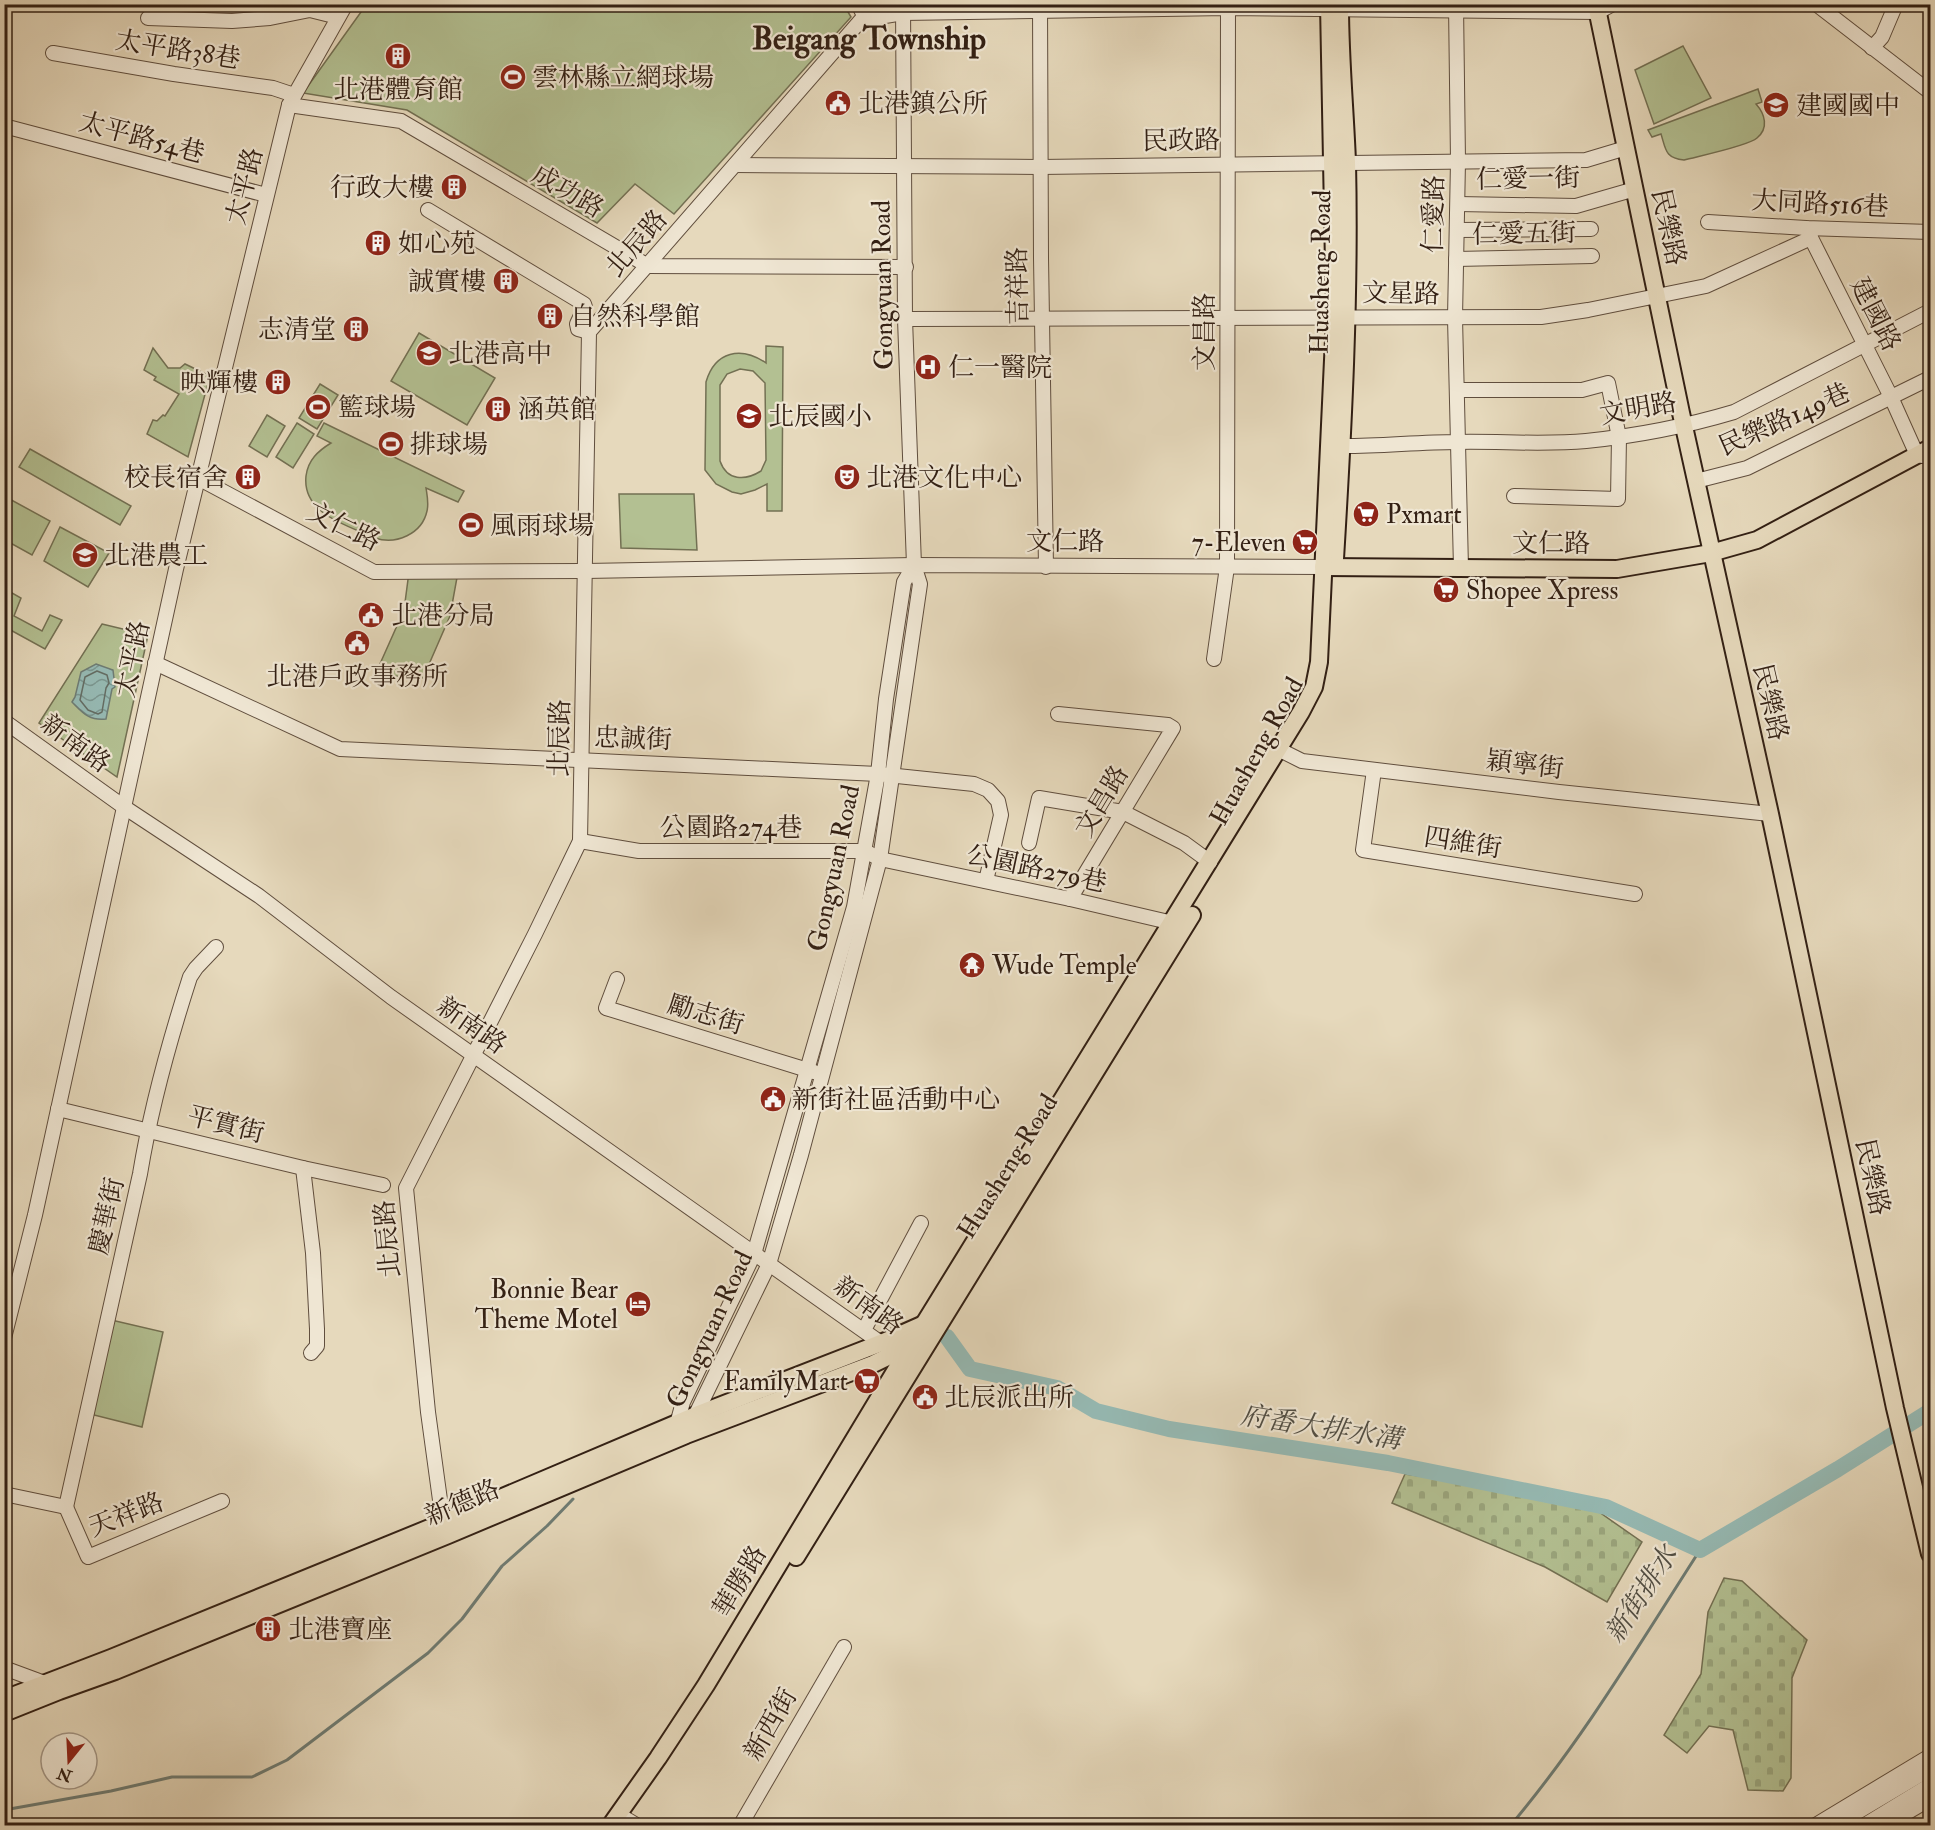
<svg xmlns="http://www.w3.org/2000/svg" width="1935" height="1830" font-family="'IM FELL Double Pica','Noto Serif TC',serif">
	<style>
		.green { fill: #b3c092; stroke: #737053; stroke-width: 1.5; fill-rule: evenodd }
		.cemetery { fill: url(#cemetery-stones); stroke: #737053; stroke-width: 1.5 }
		.water { fill: url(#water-waves); stroke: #6e7c74; stroke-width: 1.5 }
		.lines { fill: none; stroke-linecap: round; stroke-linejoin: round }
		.shore { stroke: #646d64; stroke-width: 1.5 }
		.stream { stroke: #6e7c74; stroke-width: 3 }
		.river { stroke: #96bab4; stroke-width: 16 }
		.minor-casing { stroke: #604e3e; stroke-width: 16 }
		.major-casing { stroke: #332014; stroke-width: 20 }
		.minor { stroke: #efe6d3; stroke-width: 14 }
		.major { stroke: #e6d9bc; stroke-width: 16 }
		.labels { text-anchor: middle; stroke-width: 4.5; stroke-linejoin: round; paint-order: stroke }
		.street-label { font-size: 26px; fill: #332014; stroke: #efe6d3 }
		.poi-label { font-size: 26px; fill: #332014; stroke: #efe6d3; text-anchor: start }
		.water-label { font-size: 27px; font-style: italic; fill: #514e44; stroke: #efe6d3 }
		.district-label { font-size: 32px; font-weight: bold; fill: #332014; stroke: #efe6d3 }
	</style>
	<defs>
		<pattern id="cemetery-stones" width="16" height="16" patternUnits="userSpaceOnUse" patternTransform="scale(1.5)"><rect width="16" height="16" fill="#b3c092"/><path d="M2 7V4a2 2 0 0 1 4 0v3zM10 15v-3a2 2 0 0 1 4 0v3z" fill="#9aa57d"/></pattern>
		<pattern id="water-waves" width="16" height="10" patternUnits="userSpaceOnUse" patternTransform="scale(1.5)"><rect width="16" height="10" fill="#96bab4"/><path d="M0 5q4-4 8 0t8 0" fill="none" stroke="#7b9791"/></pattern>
	</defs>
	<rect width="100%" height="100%" fill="#e6d9bc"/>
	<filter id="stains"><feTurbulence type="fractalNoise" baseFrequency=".00333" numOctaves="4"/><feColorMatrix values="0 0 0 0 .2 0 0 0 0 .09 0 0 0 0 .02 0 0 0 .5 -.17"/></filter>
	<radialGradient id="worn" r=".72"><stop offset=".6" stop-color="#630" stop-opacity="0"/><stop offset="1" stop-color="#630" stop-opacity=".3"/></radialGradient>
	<g class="green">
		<polygon points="844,5 851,17 674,214 635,184 597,223 407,110 303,93 366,5"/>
		<polygon points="1683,46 1711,98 1654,124 1635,70"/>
		<path d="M1758,89l4,13 -6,2c9,10 13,24 1,34 -9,8 -58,18 -73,22 -19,-2 -18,-10 -23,-26l-9,3 -4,-7z"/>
		<polygon points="419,333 495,378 467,425 391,381"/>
		<path d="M766,346l17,1 -1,164h-15v-27l-12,6 -14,4 -9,-2 -16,-8 -11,-14 1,-88c9,-31 35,-36 60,-19zM740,369l13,2 12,12 1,77 -5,11c-16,10 -34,10 -41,-10v-76l7,-11z"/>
		<polygon points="153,348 168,368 180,368 185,364 210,376 188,457 147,434 153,420 157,421 163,415 165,416 179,394 154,380 156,377 144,370"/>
		<polygon points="320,384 338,395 317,429 299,418"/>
		<polygon points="267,415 285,426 267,457 249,446"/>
		<polygon points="297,423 314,434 293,468 276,457"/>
		<path d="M324,423l140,68 -6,11 -32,-14c1,7 3,15 1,23 -5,23 -31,34 -52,27 -28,-13 -73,-24 -69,-62 2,-16 12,-25 25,-33l-14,-7z"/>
		<polygon points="30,449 131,506 120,525 19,467"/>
		<polygon points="619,494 694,494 697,550 621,548"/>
		<polygon points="4,496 50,521 32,555 5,540"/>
		<polygon points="60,527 109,553 88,587 44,561"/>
		<polygon points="409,572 458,572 450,616 423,678 375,675 404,610"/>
		<polygon points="5,589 21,598 14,616 42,631 50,615 62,620 45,649 5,627"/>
		<polygon points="102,624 148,635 117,777 39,723"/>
		<polygon points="107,1319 163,1332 142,1427 86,1413"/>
	</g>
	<g class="cemetery">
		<polygon points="1405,1474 1461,1482 1599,1512 1642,1542 1607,1602 1545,1567 1392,1503"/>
		<polygon points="1724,1578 1742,1581 1807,1640 1792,1678 1791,1778 1783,1791 1748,1790 1733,1730 1709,1726 1687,1753 1664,1735 1701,1674 1708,1612"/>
	</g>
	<path class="water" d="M96,664l17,6 2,17 -3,2 -6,30c-17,2 -23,-6 -34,-17l3,-5 6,-25z"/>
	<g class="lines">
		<polygon class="shore" points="97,671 107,675 109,683 106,688 102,712 98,714 88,710 80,700 85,677"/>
		<g class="stream">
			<polyline points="4,1810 111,1791 172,1777 252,1777 287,1760 428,1653 462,1619 502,1566 547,1526 573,1499"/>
			<path d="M1510,1826c72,-85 130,-183 190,-276"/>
		</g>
		<polyline class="river" points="947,1337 970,1369 1057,1388 1096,1411 1169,1429 1388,1463 1606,1507 1700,1550 1838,1469 1930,1411"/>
		<defs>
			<g id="minor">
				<polyline points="858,4 866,19"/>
				<polyline points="1040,4 1041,258 1046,567"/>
				<polyline points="1456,4 1458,161 1455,318 1461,568"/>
				<polyline points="1816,4 1930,92"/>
				<polyline points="148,18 232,21 270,18 310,10 338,17"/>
				<polyline points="1872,48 1882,37 1896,4"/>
				<polyline points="53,53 174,74 273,88 294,95"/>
				<polyline points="289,105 401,121 648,266 906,267"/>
				<polyline points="4,126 266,195"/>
				<polyline points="735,165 1040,167 1586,160 1626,148"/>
				<polyline points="1458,204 1576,206 1635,189"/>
				<polyline points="428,210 584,304 585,307 577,324 578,329 589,332"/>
				<polyline points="1708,222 1806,228 1930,232"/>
				<polyline points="1806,228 1891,397 1917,455 1930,457"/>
				<polyline points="1457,230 1591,229"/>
				<polyline points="1456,259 1592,256"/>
				<polyline points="905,319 1541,317 1588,310 1706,286 1811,238"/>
				<polyline points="1457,390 1582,390 1608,383 1619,437 1618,499 1514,496"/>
				<path d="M1334,446c41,1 82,-4 123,-4 43,-1 86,3 129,-1 49,-5 101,-15 148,-29l196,-101"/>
				<polyline points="198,478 374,572 586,571 914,565 1323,567"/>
				<polyline points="1696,481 1747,468 1930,378"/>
				<polyline points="1214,659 1227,567 1228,4"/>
				<polyline points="155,663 340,749 878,774 974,784 988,790 998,801 1001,815 986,881"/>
				<polyline points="1058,714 1168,725 1173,728 1070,899"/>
				<polyline points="4,721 124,807 259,896 391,997 888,1348"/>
				<polyline points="1278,749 1302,761 1559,792 1770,814"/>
				<polyline points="1374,770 1363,850 1635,894"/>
				<polyline points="580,841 639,851 865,851 880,859 1070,899 1173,923 1180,927"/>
				<polyline points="1029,843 1039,798 1123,812 1184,843 1210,862"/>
				<polyline points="617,979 606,1008 814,1072"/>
				<polyline points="58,1109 303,1168 383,1185"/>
				<polyline points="303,1168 313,1253 317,1329 317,1346 311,1353"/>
				<polyline points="864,1330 921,1223"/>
				<polyline points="4,1338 35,1215 176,569 289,105 346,4"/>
				<polyline points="694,1418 769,1264 801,1155 880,859 920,584 914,565 905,319 903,4"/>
				<polyline points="681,1429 677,1424 683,1402 754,1254 854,907 878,774 886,699 904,582 914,565"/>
				<polyline points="4,1494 66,1507"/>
				<path d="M66,1507l74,-333c11,-67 29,-132 50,-197l6,-9 20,-21"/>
				<polyline points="66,1507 88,1557 222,1501"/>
				<polyline points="446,1529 443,1522 428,1412 406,1188 535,934 580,841 589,332 861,20 903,13 1228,8 1598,12 1613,4"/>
				<polyline points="4,1668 50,1685"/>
				<polyline points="618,1814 638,1826"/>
				<polyline points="740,1826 844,1647"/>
				<polyline points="1814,1826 1930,1756"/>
				<polyline points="1834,1826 1930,1769"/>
				<polyline points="1863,1826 1930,1785"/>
				<polyline points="1884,1826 1930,1799"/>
			</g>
			<g id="major">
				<polyline points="1596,4 1681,413 1770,814 1895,1408 1930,1554"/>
				<path d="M1335,559c8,-132 15,-264 12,-397 -2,-52 -7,-104 -7,-155"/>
				<polyline points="1323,567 1617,569 1711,553 1757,540 1930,448"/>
				<polyline points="796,1557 1192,915"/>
				<polyline points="4,1699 111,1658 432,1527 696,1415 881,1343 924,1324"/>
				<polyline points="4,1713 59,1691 115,1671 448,1535 686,1435 873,1364 914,1344"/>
				<polyline points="610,1826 658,1758 706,1685 911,1345 1301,712 1314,687 1319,662 1335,317 1329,4"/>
			</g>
		</defs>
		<use href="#minor" class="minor-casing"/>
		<use href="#major" class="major-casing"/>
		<use href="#minor" class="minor"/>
		<use href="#major" class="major"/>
	</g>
	<defs>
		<symbol id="building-disc" viewBox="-11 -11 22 22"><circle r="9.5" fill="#8f2418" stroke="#efe6d3"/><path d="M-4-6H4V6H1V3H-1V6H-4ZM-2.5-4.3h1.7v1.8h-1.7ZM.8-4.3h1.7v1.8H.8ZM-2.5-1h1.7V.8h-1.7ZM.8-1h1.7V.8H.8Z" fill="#fff"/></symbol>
		<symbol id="stadium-disc" viewBox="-11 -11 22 22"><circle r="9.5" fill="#8f2418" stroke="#efe6d3"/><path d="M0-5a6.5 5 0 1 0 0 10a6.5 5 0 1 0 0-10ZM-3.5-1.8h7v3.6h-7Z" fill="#fff"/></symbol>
		<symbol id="civic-disc" viewBox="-11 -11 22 22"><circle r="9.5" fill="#8f2418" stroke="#efe6d3"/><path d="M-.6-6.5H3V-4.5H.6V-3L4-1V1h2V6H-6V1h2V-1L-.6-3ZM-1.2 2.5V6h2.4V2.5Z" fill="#fff"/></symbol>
		<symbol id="school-disc" viewBox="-11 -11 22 22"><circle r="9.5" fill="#8f2418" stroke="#efe6d3"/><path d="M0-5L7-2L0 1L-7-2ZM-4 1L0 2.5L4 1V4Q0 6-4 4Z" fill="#fff"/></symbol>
		<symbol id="hospital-disc" viewBox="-11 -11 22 22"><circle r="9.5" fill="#8f2418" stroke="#efe6d3"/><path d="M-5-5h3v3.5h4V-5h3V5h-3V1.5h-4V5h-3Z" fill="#fff"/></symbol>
		<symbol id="theatre-disc" viewBox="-11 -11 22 22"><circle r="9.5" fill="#8f2418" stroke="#efe6d3"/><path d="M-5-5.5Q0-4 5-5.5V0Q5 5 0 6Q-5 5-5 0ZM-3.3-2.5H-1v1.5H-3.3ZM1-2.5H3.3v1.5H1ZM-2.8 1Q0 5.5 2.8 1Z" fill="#fff"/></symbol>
		<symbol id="supermarket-disc" viewBox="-11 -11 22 22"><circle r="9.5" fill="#8f2418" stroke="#efe6d3"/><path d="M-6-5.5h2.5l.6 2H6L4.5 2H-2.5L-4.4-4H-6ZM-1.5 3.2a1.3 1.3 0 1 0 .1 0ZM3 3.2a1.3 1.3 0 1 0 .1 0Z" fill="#fff"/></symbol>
		<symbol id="temple-disc" viewBox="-11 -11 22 22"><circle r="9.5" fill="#8f2418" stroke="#efe6d3"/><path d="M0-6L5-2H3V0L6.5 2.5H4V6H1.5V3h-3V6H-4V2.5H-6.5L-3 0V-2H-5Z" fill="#fff"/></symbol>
		<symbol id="hotel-disc" viewBox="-11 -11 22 22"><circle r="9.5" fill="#8f2418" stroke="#efe6d3"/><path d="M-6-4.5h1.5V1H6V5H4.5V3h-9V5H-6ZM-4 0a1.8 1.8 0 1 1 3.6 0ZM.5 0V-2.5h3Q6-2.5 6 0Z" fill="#fff"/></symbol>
	</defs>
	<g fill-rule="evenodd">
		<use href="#building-disc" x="383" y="41" width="30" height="30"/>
		<use href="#stadium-disc" x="498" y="62" width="30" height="30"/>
		<use href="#civic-disc" x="823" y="88" width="30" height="30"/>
		<use href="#school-disc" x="1761" y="90" width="30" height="30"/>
		<use href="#building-disc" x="439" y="172" width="30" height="30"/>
		<use href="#building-disc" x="363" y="228" width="30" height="30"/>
		<use href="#building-disc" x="491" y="266" width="30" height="30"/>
		<use href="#building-disc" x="535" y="301" width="30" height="30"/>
		<use href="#building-disc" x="341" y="314" width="30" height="30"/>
		<use href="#school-disc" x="414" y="338" width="30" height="30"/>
		<use href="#hospital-disc" x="913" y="352" width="30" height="30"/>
		<use href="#building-disc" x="263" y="367" width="30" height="30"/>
		<use href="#stadium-disc" x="303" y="392" width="30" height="30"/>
		<use href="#building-disc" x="483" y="394" width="30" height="30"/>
		<use href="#school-disc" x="734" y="401" width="30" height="30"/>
		<use href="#stadium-disc" x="376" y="429" width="30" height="30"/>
		<use href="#building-disc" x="233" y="462" width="30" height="30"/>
		<use href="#theatre-disc" x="832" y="462" width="30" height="30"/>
		<use href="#supermarket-disc" x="1351" y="499" width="30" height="30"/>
		<use href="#stadium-disc" x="456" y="510" width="30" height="30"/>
		<use href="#supermarket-disc" x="1290" y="527" width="30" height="30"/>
		<use href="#school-disc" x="70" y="540" width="30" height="30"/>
		<use href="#supermarket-disc" x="1431" y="575" width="30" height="30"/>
		<use href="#civic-disc" x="356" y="600" width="30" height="30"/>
		<use href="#civic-disc" x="342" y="628" width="30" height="30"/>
		<use href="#temple-disc" x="957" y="950" width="30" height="30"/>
		<use href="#civic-disc" x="758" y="1084" width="30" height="30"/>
		<use href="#hotel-disc" x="623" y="1289" width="30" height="30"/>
		<use href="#supermarket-disc" x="852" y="1366" width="30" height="30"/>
		<use href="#civic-disc" x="910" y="1382" width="30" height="30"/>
		<use href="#building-disc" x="253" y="1614" width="30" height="30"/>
	</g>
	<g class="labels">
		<g class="street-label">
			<text transform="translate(178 49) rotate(9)" y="9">太平路38巷</text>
			<text transform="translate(142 137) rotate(15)" y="9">太平路54巷</text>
			<text transform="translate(1181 140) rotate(-1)" y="9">民政路</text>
			<text transform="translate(1528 178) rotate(-1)" y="9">仁愛一街</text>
			<text transform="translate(244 186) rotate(-76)" y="9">太平路</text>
			<text transform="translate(568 191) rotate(30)" y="9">成功路</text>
			<text transform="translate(1820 203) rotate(3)" y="9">大同路516巷</text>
			<text transform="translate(1433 214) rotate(-89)" y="9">仁愛路</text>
			<text transform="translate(1669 227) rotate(78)" y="9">民樂路</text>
			<text transform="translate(1524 233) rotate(-1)" y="9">仁愛五街</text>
			<text transform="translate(636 243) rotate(-49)" y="9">北辰路</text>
			<text transform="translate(1320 272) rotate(-89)" y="9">Huasheng Road</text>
			<text transform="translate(882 285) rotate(-91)" y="9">Gongyuan Road</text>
			<text transform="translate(1017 286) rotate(-91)" y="9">吉祥路</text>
			<text transform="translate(1401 293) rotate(1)" y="9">文星路</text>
			<text transform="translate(1876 314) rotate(63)" y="9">建國路</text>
			<text transform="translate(1204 332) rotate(-90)" y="9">文昌路</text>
			<text transform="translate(1638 408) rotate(-10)" y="9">文明路</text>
			<text transform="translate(1784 419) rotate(-24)" y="9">民樂路149巷</text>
			<text transform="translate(344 526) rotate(26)" y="9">文仁路</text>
			<text x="1065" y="550">文仁路</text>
			<text x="1551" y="552">文仁路</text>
			<text transform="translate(132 659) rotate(-78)" y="9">太平路</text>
			<text transform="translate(1771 702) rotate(77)" y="9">民樂路</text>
			<text transform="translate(559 738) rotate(-89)" y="9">北辰路</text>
			<text transform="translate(633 738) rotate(2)" y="9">忠誠街</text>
			<text transform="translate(76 743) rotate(36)" y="9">新南路</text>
			<text transform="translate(1256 751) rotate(-61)" y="9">Huasheng Road</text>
			<text transform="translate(1525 764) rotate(7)" y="9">穎寧街</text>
			<text transform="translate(1101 801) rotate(-59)" y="9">文昌路</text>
			<text x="731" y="836">公園路274巷</text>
			<text transform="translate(1463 842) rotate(9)" y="9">四維街</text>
			<text transform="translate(833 868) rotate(-78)" y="9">Gongyuan Road</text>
			<text transform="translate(1037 868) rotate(12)" y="9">公園路279巷</text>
			<text transform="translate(706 1014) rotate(17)" y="9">勵志街</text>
			<text transform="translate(472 1025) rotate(35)" y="9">新南路</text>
			<text transform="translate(226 1124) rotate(14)" y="9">平實街</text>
			<text transform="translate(1007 1166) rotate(-58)" y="9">Huasheng Road</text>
			<text transform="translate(1873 1177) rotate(78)" y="9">民樂路</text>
			<text transform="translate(106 1216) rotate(-77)" y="9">慶華街</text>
			<text transform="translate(387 1239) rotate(-95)" y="9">北辰路</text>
			<text transform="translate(869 1305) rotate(36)" y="9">新南路</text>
			<text transform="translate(709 1329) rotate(-65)" y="9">Gongyuan Road</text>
			<text transform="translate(462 1502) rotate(-23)" y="9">新德路</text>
			<text transform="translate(126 1514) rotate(-21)" y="9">天祥路</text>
			<text transform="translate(739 1581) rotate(-59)" y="9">華勝路</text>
			<text transform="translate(770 1724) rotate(-60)" y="9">新西街</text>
		</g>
		<g class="poi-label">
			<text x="532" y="86">雲林縣立網球場</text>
			<text x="398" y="98" text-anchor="middle">北港體育館</text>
			<text x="858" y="112">北港鎮公所</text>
			<text x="1796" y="114">建國國中</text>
			<text x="434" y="196" text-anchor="end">行政大樓</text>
			<text x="398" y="252">如心苑</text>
			<text x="486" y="290" text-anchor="end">誠實樓</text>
			<text x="570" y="325">自然科學館</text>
			<text x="336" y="338" text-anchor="end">志清堂</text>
			<text x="448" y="362">北港高中</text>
			<text x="948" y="376">仁一醫院</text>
			<text x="258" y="391" text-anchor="end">映輝樓</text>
			<text x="338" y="416">籃球場</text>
			<text x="518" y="418">涵英館</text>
			<text x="768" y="425">北辰國小</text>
			<text x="410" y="453">排球場</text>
			<text x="228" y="486" text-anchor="end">校長宿舍</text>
			<text x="866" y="486">北港文化中心</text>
			<text x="1386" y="523">Pxmart</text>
			<text x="490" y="534">風雨球場</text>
			<text x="1286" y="551" text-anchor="end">7-Eleven</text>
			<text x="104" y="564">北港農工</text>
			<text x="1466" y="599">Shopee Xpress</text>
			<text x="391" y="624">北港分局</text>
			<text x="357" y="685" text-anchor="middle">北港戶政事務所</text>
			<text x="992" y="974">Wude Temple</text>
			<text x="792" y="1108">新街社區活動中心</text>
			<text x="618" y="1298" text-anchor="end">Bonnie Bear<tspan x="618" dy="30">Theme Motel</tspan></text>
			<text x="848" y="1390" text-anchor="end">FamilyMart</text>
			<text x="944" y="1406">北辰派出所</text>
			<text x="288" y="1638">北港寶座</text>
		</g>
		<g class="water-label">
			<text transform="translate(1321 1427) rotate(9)" y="9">府番大排水溝</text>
			<text transform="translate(1641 1594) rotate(-57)" y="9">新街排水</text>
		</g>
		<g class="district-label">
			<text x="869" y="49">Beigang Township</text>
		</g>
	</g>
	<rect width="1935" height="1830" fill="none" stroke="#e6d9bc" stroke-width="24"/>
	<rect x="6" y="6" width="1923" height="1818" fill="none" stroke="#332014" stroke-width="3"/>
	<rect x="12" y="12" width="1911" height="1806" fill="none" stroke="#332014" stroke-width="1.5"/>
	<g transform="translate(69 1761) rotate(198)"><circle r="28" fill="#efe6d3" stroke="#a49787" stroke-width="1.5"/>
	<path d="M0-4.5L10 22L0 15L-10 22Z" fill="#8f2418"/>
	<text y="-9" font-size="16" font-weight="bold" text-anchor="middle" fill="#332014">N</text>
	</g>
	<rect width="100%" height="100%" filter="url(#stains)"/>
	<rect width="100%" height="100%" fill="url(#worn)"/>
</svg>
